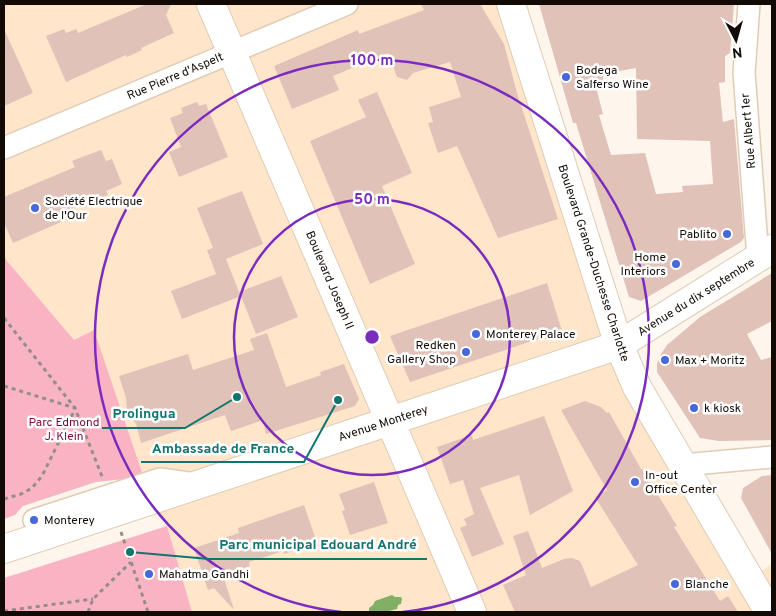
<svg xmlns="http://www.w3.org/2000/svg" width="776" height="616" font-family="Overpass,sans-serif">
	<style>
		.built { fill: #ffe5c9 }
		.green { fill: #fab3c2 }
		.water { fill: #81af65 }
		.building { fill: #e0c2b9; fill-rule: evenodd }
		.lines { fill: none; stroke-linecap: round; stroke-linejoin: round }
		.minor-casing { stroke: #dfccb6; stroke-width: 24 }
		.major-casing { stroke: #dfccb6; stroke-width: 30 }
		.path { stroke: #958e86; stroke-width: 3; stroke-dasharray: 4 4; stroke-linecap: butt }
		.minor { stroke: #fff; stroke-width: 21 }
		.major { stroke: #fff; stroke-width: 28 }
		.ring { fill: none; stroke: #7b2cbf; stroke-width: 2.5 }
		.poi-dot { fill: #4768dc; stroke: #fff; stroke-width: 2 }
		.labels { text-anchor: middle; stroke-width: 5; stroke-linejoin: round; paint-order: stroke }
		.poi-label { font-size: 12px; fill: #120b05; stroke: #fff; text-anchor: start }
		.street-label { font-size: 12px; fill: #120b05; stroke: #fff }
		.park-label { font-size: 12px; fill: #7b0c38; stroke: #fff }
		.centre { fill: #7b2cbf; stroke: #fff; stroke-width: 2.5 }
		.ring-label { font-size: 15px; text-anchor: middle; font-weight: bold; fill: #7b2cbf; stroke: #fff; stroke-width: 5; stroke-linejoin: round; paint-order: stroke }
		.leader { fill: none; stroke: #0f766e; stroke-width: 2 }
		.callout-dot { fill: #0f766e; stroke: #fff; stroke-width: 2 }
		.callout-label { font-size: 14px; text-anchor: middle; font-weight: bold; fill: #0f766e; stroke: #fff; stroke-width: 5; stroke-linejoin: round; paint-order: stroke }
	</style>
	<rect width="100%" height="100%" fill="#fef6ed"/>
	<polygon class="built" points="4,4 511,4 608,311 749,579 772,564 772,612 192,612 167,526 152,500 94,331 74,340 7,261 4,255"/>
	<g class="green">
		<polygon points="4,255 7,261 74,340 94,330 142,472 124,479 96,482 23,506 15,515 4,519"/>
		<polygon points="167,526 192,612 4,612 4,578"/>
	</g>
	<polygon class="water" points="392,595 395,597 401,597 402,599 401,604 398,605 397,609 385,612 369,612 369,608 373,605 375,601"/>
	<g class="building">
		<polygon points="147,4 171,4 166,15 174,33 141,48 142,50 127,57 126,55 66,82 46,36 64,29 66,33 76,29 78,33"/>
		<polygon points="421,4 480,4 504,44 517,93 558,219 498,238 457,146 438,153 428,123 433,122 429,107 461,97 450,62 413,73 407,80 397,77 388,53 333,76 339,90 292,109 274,66 358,30 359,34 424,10"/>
		<path d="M539,4h195l-4,49 -5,3v26l-6,1 4,39 11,-3 10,119 -3,4 -100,59 -12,-4 -53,-174h-3zM636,68l1,71 73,2 3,43 -31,2 1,6 -27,2 -11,-41 -34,2 -12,-40 4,-1 -8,-31 8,-2v-7z"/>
		<polygon points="4,29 33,93 4,106"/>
		<polygon points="377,92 412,173 382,186 415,264 370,284 310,141 366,117 358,100"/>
		<polygon points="197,102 199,106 206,104 228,157 179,177 169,152 181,147 170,118 183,113 181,108"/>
		<polygon points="101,150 106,161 112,159 122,184 106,191 108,195 67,210 70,218 13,243 4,223 4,197 75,167 72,161"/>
		<polygon points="242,191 263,244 226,259 239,292 281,276 298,317 256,334 241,296 182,319 171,291 216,274 207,250 213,248 197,208"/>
		<polygon points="772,273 772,321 747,334 761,360 772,357 772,440 719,441 700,438 657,372 657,364 661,354 667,345 700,317"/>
		<polygon points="547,283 562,331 410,382 390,336"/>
		<polygon points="267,333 286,387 321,375 320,372 344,364 359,399 355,406 266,434 263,420 231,431 225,415 141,443 136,424 127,411 126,398 119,376 188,354 193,370 254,350 250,339"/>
		<polygon points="585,401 601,407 607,413 609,412 641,469 642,469 677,526 674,527 720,601 728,596 738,612 515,612 503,585 526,575 513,536 528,531 542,568 564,559 572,558 580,561 591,587 638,565 595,497 607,490 561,410"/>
		<polygon points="544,416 573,491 530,515 519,475 480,488 504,544 472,557 460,528 467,525 464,519 474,514 463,480 450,484 437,447 472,435 473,440"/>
		<polygon points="772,475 772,554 741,498 743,488 762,476"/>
		<polygon points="374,482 388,523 350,535 342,511 345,510 339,494"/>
		<polygon points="304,505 317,543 284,554 283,551 249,562 250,566 223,575 234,610 214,588 208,590 194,548 239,533 238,528"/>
	</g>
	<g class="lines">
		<defs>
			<g id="minor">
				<polyline points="749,4 744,73 758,258"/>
				<polyline points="4,148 347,4"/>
				<polyline points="682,465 772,457"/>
				<polyline points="34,520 160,479 195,484"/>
			</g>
			<g id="major">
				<polyline points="211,4 472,612"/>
				<polyline points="511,4 608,311 619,345 637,387 769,612"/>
				<polyline points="4,549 619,345 772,249"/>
			</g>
		</defs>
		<use href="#minor" class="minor-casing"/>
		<use href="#major" class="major-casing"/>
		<g class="path">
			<polyline points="4,318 75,408 103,479"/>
			<polyline points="4,386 75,408"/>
			<polyline points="4,499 21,494 32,488 42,476 75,409"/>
			<polyline points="121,532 148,612"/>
			<polyline points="4,611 93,599"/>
			<polyline points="88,612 93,599 131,562"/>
		</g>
		<use href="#minor" class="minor"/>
		<use href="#major" class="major"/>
	</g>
	<g class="ring">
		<circle cx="372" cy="337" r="138"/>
		<path d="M341 612A277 277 0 1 1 403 612"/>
	</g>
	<g class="poi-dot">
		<circle cx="566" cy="77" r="5"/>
		<circle cx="35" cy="208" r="5"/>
		<circle cx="727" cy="234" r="5"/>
		<circle cx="676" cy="264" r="5"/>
		<circle cx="476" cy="334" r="5"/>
		<circle cx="466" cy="352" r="5"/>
		<circle cx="665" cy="360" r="5"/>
		<circle cx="694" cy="408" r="5"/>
		<circle cx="635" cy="482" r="5"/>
		<circle cx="34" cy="520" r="5"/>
		<circle cx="149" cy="574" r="5"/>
		<circle cx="675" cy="584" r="5"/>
	</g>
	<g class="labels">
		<g class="poi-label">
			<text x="576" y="74">Bodega<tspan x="576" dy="14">Salferso Wine</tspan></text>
			<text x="45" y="205">Société Electrique<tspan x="45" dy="14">de l'Our</tspan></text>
			<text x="717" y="238" text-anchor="end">Pablito</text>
			<text x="666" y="261" text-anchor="end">Home<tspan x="666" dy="14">Interiors</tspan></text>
			<text x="486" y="338">Monterey Palace</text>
			<text x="456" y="349" text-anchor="end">Redken<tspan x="456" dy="14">Gallery Shop</tspan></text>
			<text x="675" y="364">Max + Moritz</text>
			<text x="704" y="412">k kiosk</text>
			<text x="645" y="479">In-out<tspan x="645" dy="14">Office Center</tspan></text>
			<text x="44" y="524">Monterey</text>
			<text x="159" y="578">Mahatma Gandhi</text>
			<text x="685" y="588">Blanche</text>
		</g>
		<g class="street-label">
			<text transform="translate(175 76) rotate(-23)" y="4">Rue Pierre d'Aspelt</text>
			<text transform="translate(748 131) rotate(-95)" y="4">Rue Albert 1er</text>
			<text transform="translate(594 263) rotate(72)" y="4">Boulevard Grande-Duchesse Charlotte</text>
			<text transform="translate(330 280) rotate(67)" y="4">Boulevard Joseph II</text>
			<text transform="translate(696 297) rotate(-32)" y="4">Avenue du dix septembre</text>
			<text transform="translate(383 423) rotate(-18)" y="4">Avenue Monterey</text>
		</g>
		<g class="park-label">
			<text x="64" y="426">Parc Edmond<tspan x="64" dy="14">J. Klein</tspan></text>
		</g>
	</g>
	<circle cx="372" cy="337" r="8" class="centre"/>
	<g class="ring-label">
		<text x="372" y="65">100 m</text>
		<text x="372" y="204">50 m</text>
	</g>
	<path class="leader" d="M237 397L185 428H102M338 400L304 462H141M130 552L209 559H427"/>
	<g class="callout-dot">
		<circle cx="237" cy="397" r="5"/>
		<circle cx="338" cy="400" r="5"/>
		<circle cx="130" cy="552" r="5"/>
	</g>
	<g class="callout-label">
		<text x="144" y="418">Prolingua</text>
		<text x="223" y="453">Ambassade de France</text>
		<text x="318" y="549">Parc municipal Edouard André</text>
	</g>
	<rect width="776" height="616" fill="none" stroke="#120b05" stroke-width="10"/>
	<g transform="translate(736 40) rotate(174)" stroke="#ffffff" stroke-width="4" paint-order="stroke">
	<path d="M0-4L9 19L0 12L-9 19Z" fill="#120b05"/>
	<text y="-8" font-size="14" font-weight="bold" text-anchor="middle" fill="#120b05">N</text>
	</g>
</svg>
